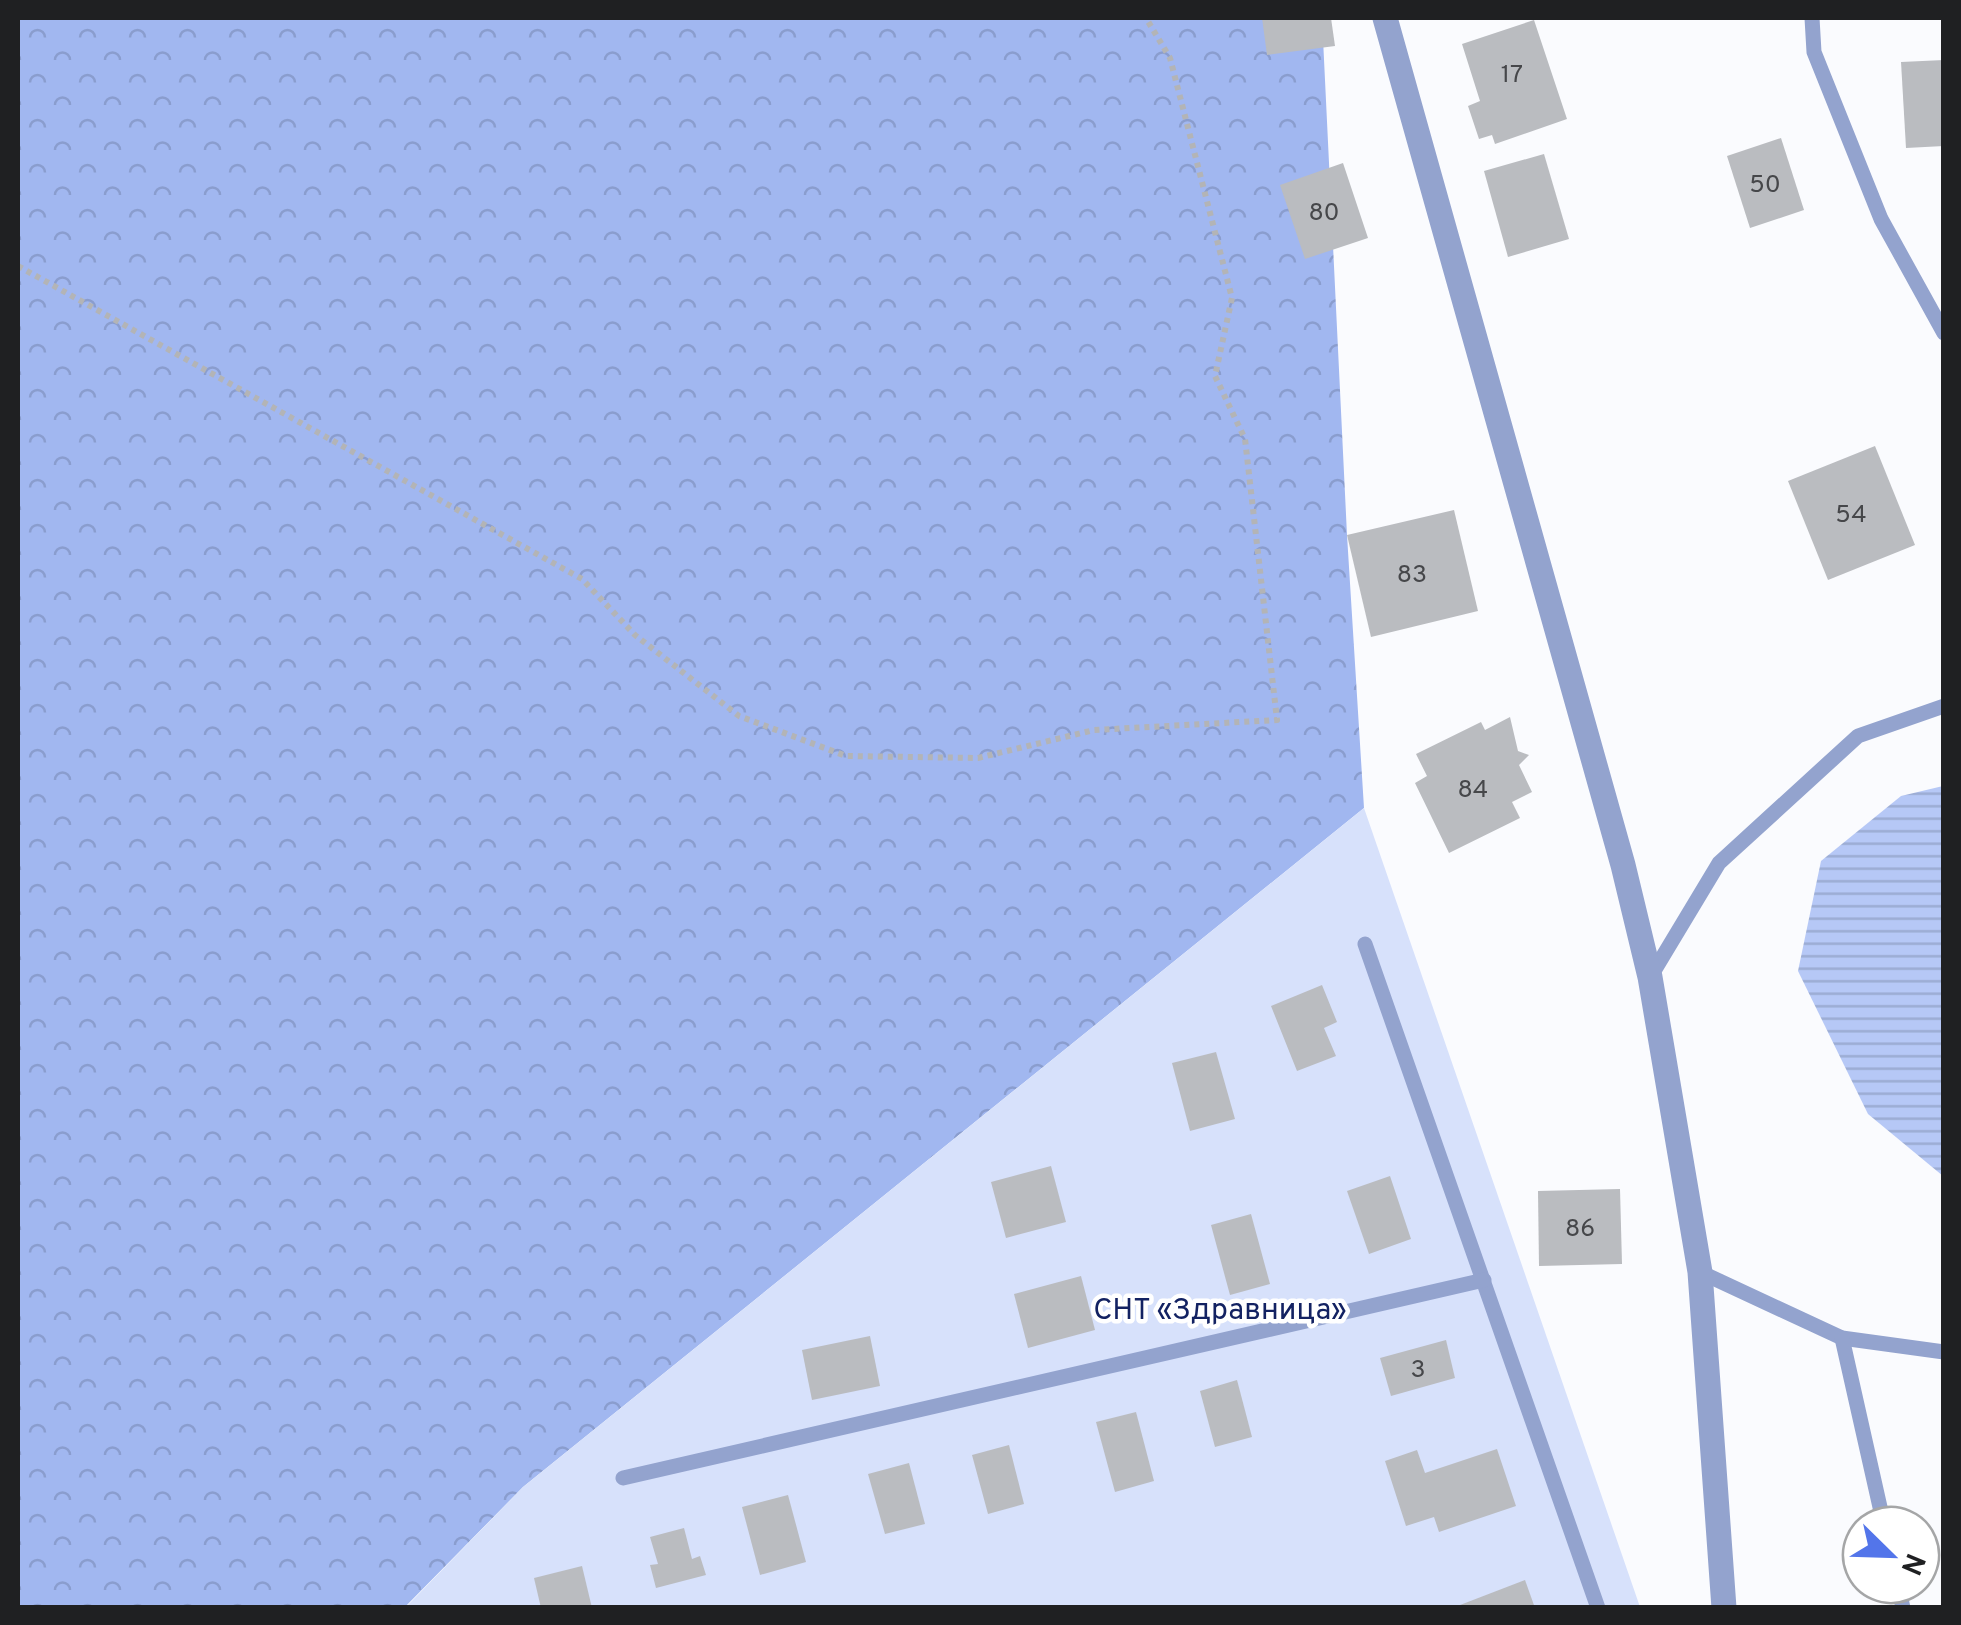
<svg xmlns="http://www.w3.org/2000/svg" width="1961" height="1625" font-family="Overpass,sans-serif">
	<style>
		.forest { fill: url(#forest-crowns) }
		.garden { fill: #d7e1fb }
		.water { fill: url(#water-rules) }
		.building { fill: #babcc0 }
		.lines { fill: none; stroke-linecap: round; stroke-linejoin: round }
		.path { stroke: #b3b4b6; stroke-width: 6; stroke-dasharray: 5 5; stroke-linecap: butt }
		.lane { stroke: #93a3ce; stroke-width: 15 }
		.street { stroke: #93a3ce; stroke-width: 25 }
		.labels { text-anchor: middle; stroke-width: 9; stroke-linejoin: round; paint-order: stroke }
		.number-label { font-size: 25px; fill: #46474a }
		.park-label { font-size: 30px; fill: #132262; stroke: #fff }
	</style>
	<defs>
		<pattern id="forest-crowns" width="20" height="18" patternUnits="userSpaceOnUse" patternTransform="scale(2.5)"><rect width="20" height="18" fill="#a1b7f0"/><path d="M2 6a3 3 0 1 1 6 0M12 15a3 3 0 1 1 6 0" fill="none" stroke="#8a9dce"/></pattern>
		<pattern id="water-rules" width="6" height="5" patternUnits="userSpaceOnUse" patternTransform="scale(2.5)"><rect width="6" height="5" fill="#b6c8f6"/><path d="M0 2.5h6" fill="none" stroke="#9cacd3"/></pattern>
	</defs>
	<rect width="100%" height="100%" fill="#fafbfe"/>
	<polygon class="forest" points="18,18 1322,18 1347,535 1364,808 523,1487 405,1607 18,1607"/>
	<polygon class="garden" points="1364,808 1640,1607 405,1608 523,1487"/>
	<polygon class="water" points="1943,786 1944,786 1943,1176 1868,1114 1798,971 1821,861 1901,796"/>
	<g class="building">
		<polygon points="1262,18 1331,18 1335,46 1267,55"/>
		<polygon points="1534,20 1567,119 1495,144 1492,135 1479,139 1468,106 1480,101 1462,44"/>
		<polygon points="1944,60 1944,146 1906,148 1901,62"/>
		<polygon points="1781,138 1804,210 1750,228 1727,156"/>
		<polygon points="1544,154 1569,239 1508,257 1484,171"/>
		<polygon points="1343,163 1368,238 1305,259 1280,185"/>
		<polygon points="1875,446 1915,545 1828,580 1788,481"/>
		<polygon points="1454,510 1478,611 1371,637 1347,535"/>
		<polygon points="1510,717 1518,751 1529,755 1519,765 1532,792 1512,802 1520,818 1449,853 1415,783 1427,776 1416,754 1481,722 1485,730"/>
		<polygon points="1322,985 1337,1022 1324,1028 1336,1056 1297,1071 1271,1006"/>
		<polygon points="1216,1052 1235,1119 1190,1131 1172,1063"/>
		<polygon points="1051,1166 1066,1222 1006,1238 991,1182"/>
		<polygon points="1390,1176 1411,1239 1369,1254 1347,1191"/>
		<polygon points="1620,1189 1622,1264 1539,1266 1538,1191"/>
		<polygon points="1251,1214 1270,1284 1230,1295 1211,1225"/>
		<polygon points="1081,1276 1095,1330 1028,1348 1014,1294"/>
		<polygon points="870,1336 880,1386 812,1400 802,1350"/>
		<polygon points="1446,1340 1455,1378 1391,1396 1380,1358"/>
		<polygon points="1237,1380 1252,1437 1215,1447 1200,1391"/>
		<polygon points="1136,1412 1154,1481 1115,1492 1096,1422"/>
		<polygon points="1009,1445 1024,1504 988,1514 972,1455"/>
		<polygon points="1497,1449 1516,1506 1439,1532 1434,1517 1406,1526 1385,1461 1417,1450 1425,1473"/>
		<polygon points="909,1463 925,1524 885,1534 868,1474"/>
		<polygon points="788,1495 806,1562 760,1575 742,1507"/>
		<polygon points="684,1528 692,1559 700,1556 706,1575 656,1588 650,1565 658,1564 650,1537"/>
		<polygon points="582,1566 592,1608 541,1608 534,1578"/>
		<polygon points="1525,1580 1535,1608 1461,1608 1460,1605"/>
	</g>
	<g class="lines">
		<polyline class="path" points="18,266 582,579 635,635 739,716 846,756 978,758 1094,730 1277,720 1245,439 1215,376 1232,298 1170,58 1146,18"/>
		<g class="lane">
			<polyline points="1812,18 1814,52 1881,219 1944,333"/>
			<polyline points="1365,944 1598,1608"/>
			<polyline points="1651,976 1719,863 1858,736 1944,706"/>
			<polyline points="1700,1272 1842,1338 1944,1352"/>
			<polyline points="1842,1338 1884,1525"/>
			<polyline points="623,1478 1484,1280"/>
			<polyline points="1898,1585 1903,1608"/>
		</g>
		<polyline class="street" points="1385,18 1623,865 1650,977 1700,1272 1724,1608"/>
	</g>
	<g class="labels">
		<g class="number-label">
			<text x="1512" y="82">17</text>
			<text x="1765" y="192">50</text>
			<text x="1324" y="220">80</text>
			<text x="1851" y="522">54</text>
			<text x="1412" y="582">83</text>
			<text x="1473" y="797">84</text>
			<text x="1580" y="1236">86</text>
			<text x="1418" y="1377">3</text>
		</g>
		<g class="park-label">
			<text x="1220" y="1319">СНТ «Здравница»</text>
		</g>
	</g>
	<rect width="1961" height="1625" fill="none" stroke="#1f2022" stroke-width="40"/>
	<g transform="translate(1891 1555) rotate(113)"><circle r="48" fill="#ffffff" stroke="#a5a6a7" stroke-width="2.5"/>
	<path d="M0-8L18 38L0 25L-18 38Z" fill="#5375ea"/>
	<text y="-15" font-size="28" font-weight="bold" text-anchor="middle" fill="#1f2022">N</text>
	</g>
</svg>
